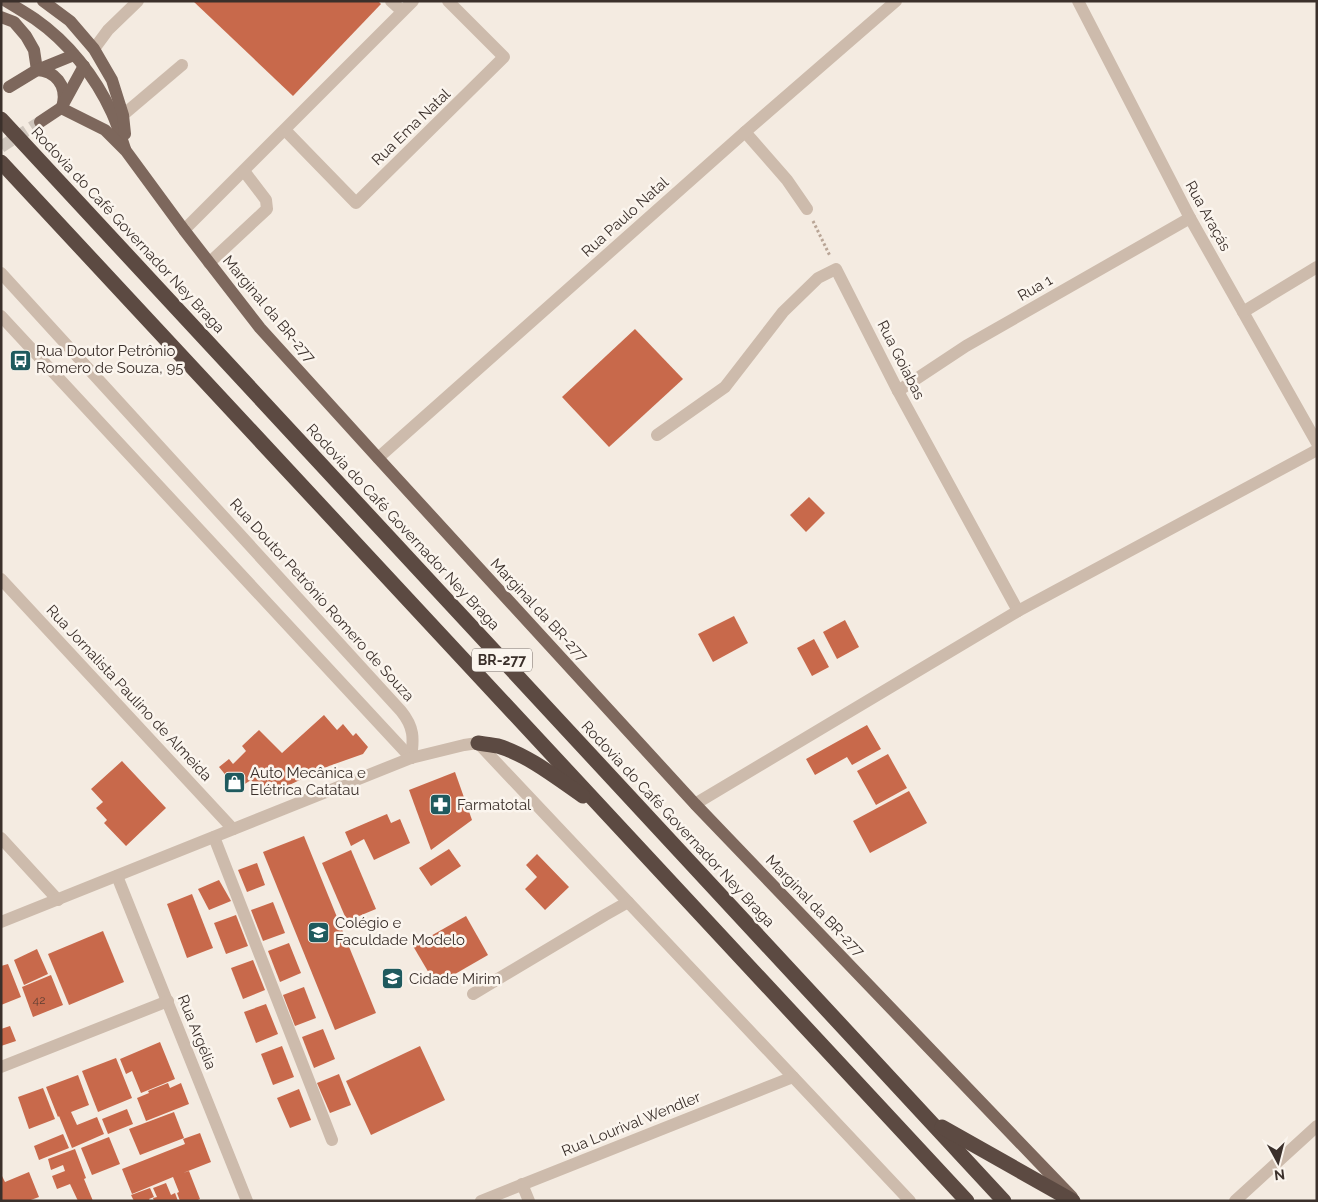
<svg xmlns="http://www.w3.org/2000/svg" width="1318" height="1202" font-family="Raleway,sans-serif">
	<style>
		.building { fill: #c8694b }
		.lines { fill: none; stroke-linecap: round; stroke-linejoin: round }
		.major-tunnel { stroke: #cfc6bd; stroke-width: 12; stroke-dasharray: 12 6; stroke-linecap: butt }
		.path { stroke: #b9a596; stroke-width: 3; stroke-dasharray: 2.5 2.5; stroke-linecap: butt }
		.minor { stroke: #cdbbac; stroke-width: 12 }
		.major { stroke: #7d675c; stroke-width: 12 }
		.highway { stroke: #5c4a42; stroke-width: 15 }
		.labels { text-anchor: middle; stroke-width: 5; stroke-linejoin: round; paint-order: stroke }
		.number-label { font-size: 12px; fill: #5e3e33 }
		.shield { fill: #fbf5ee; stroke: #756b66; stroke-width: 1 }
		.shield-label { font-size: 14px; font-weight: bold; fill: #3b302b }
		.street-label { font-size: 15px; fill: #3b302b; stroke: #fbf5ee }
		.poi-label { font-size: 15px; fill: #3b302b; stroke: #fbf5ee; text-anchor: start }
	</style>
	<rect width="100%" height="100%" fill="#f4ebe1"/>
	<g class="building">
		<polygon points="193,1 378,1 381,4 293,96"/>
		<polygon points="635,329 683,379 609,447 562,397"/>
		<polygon points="809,497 825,513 806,532 790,515"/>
		<polygon points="734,616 748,643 713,662 698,634"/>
		<polygon points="845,620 859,647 837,659 823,632"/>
		<polygon points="814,639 829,667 812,676 797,648"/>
		<polygon points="324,715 337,730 343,724 353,736 356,733 368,747 363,754 329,766 281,789 264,795 251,780 237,789 219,767 229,759 233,764 246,751 242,746 259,730 282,753"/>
		<polygon points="867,725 881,749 852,765 847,757 815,775 806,759"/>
		<polygon points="888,754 907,788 876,805 857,771"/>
		<polygon points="122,761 166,808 126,846 104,823 107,820 96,808 103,802 91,789"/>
		<polygon points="455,772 472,820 431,850 409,790"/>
		<polygon points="909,791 927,823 870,853 853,821"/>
		<polygon points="387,814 391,823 400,819 410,843 374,860 364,839 351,846 345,832"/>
		<polygon points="304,836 376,1013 335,1030 263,852"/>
		<polygon points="449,849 461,866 431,886 419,868"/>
		<polygon points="351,850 376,909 347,921 322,863"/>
		<polygon points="537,854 569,887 545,910 525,889 537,877 526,865"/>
		<polygon points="257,863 265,885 247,892 238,870"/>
		<polygon points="219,880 231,901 209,910 198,889"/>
		<polygon points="192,894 213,948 187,958 167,904"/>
		<polygon points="273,902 285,933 263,941 251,910"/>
		<polygon points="236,915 248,946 226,954 214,923"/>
		<polygon points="466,916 488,955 436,985 413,946"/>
		<polygon points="103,931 124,982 69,1005 48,954"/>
		<polygon points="289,943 301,973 280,982 268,951"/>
		<polygon points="37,949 48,974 24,985 14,960"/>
		<polygon points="253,960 265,990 243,999 231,968"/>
		<polygon points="8,964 21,997 1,1005 1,966"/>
		<polygon points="51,975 63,1005 33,1017 22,987"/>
		<polygon points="304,987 316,1018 295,1026 283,995"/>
		<polygon points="266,1004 278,1034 256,1043 244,1012"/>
		<polygon points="10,1026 16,1041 1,1046 1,1029"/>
		<polygon points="323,1029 335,1059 314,1068 302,1037"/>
		<polygon points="160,1042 175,1079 141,1093 132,1071 126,1074 120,1059"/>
		<polygon points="282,1046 294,1077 273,1085 261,1054"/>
		<polygon points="420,1046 445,1100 371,1135 346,1081"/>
		<polygon points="116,1058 132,1098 98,1112 82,1071"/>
		<polygon points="339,1074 351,1105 330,1113 317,1083"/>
		<polygon points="78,1075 89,1105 71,1112 77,1125 97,1117 104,1134 72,1148 59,1116 58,1117 46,1087"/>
		<polygon points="168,1083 170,1088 181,1083 189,1104 146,1121 137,1098 149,1093 148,1091"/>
		<polygon points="43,1088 55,1119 29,1129 18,1097"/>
		<polygon points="299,1089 311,1120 290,1128 277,1098"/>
		<polygon points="127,1109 133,1124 108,1134 102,1119"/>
		<polygon points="174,1112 184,1138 140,1155 129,1129"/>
		<polygon points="200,1133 211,1162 183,1173 189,1171 200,1199 196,1201 180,1201 177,1193 179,1192 173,1177 132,1194 122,1169 185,1144 183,1139"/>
		<polygon points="63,1134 69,1148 39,1160 34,1146"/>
		<polygon points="109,1137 120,1164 92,1175 81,1148"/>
		<polygon points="75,1149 86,1178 84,1179 93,1201 78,1201 70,1184 57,1189 52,1176 65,1171 63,1165 51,1170 48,1159"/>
		<polygon points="29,1172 39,1197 28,1201 1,1201 1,1174 5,1182"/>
		<polygon points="166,1183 171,1195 175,1193 178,1201 154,1201 153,1198 157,1197 153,1188"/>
		<polygon points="150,1188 154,1197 149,1199 150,1201 134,1201 131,1195"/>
	</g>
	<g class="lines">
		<polyline class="major-tunnel" points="1,147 40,122"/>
		<polyline class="path" points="813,221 830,256"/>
		<g class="minor">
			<polyline points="391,1 402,11"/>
			<polyline points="1078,1 1190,218 1317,443"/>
			<polyline points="94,49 108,30 138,1"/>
			<polyline points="123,115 182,65"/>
			<polyline points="285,130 356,203 504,57 448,1"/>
			<polyline points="745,132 787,180 807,209"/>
			<polyline points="184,230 413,1"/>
			<polyline points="209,263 267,209 266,200 244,171"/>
			<path d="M1,273l400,438c13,16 13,27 10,47"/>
			<polyline points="1243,312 1317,267"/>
			<polyline points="1,316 411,758"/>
			<polyline points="898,391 966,346 1190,218"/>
			<polyline points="657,435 725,387 783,312 818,278 836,269 898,391 1018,611"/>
			<polyline points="378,458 745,132 896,1"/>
			<polyline points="1,579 233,829"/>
			<polyline points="695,804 1018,611 1317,450"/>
			<polyline points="214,837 332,1140"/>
			<polyline points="1,838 58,900"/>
			<polyline points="117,876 247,1201"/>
			<polyline points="1,922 411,758 464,745 478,743 910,1201"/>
			<polyline points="473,994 605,915 628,902"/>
			<polyline points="1,1067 168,1001"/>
			<polyline points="522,1184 529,1201"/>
			<polyline points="481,1201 793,1077"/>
			<polyline points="1235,1201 1317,1126"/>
		</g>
		<g class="major">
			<path d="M6,1c10,6 20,12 29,18 33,23 60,57 77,94 5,11 9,24 13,36"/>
			<polyline points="43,1 70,21 94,49 112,80 123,115 125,134"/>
			<polyline points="1,17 14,22 26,36 34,50 37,70"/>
			<path d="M37,70c18,1 30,15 26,34"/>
			<polyline points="9,87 37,70 74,55"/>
			<polyline points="61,108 105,130 126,151 184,230 260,328 378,458 695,804 1072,1197"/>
			<polyline points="40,122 61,108 84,66"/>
		</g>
		<g class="highway">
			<polyline points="1,119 1004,1201"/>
			<polyline points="1,162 967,1201"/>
			<path d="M478,743c7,1 14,2 20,3 30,9 59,32 85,50"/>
			<polyline points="942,1127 1073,1201"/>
		</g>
	</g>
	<defs>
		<symbol id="bus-square" viewBox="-11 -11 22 22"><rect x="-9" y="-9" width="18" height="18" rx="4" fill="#1f5a5e" stroke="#fbf5ee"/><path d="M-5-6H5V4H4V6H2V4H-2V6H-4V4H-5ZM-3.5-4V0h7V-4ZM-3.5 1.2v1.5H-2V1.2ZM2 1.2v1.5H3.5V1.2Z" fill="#fff"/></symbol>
		<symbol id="shop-square" viewBox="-11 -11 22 22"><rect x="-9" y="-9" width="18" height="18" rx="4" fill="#1f5a5e" stroke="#fbf5ee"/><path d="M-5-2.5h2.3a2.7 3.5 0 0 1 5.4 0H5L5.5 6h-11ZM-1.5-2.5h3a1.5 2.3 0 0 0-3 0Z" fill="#fff"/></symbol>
		<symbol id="pharmacy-square" viewBox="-11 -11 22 22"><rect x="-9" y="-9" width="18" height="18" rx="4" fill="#1f5a5e" stroke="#fbf5ee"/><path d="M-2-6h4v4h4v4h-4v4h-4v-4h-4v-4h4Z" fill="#fff"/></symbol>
		<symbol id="school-square" viewBox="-11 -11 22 22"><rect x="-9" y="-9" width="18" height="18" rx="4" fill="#1f5a5e" stroke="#fbf5ee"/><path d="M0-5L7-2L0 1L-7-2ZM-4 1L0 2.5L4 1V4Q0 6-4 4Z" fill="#fff"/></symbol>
	</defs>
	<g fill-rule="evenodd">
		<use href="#bus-square" x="8" y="348" width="25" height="25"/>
		<use href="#shop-square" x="222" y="770" width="25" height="25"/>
		<use href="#pharmacy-square" x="428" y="792" width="25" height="25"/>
		<use href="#school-square" x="306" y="920" width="25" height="25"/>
		<use href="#school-square" x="380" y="966" width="25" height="25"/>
	</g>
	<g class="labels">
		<g class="number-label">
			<text x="39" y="1004">42</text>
		</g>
		<rect class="shield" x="472" y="648.5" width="60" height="23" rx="4"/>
		<g class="shield-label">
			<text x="502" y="665">BR-277</text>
		</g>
		<g class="street-label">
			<text transform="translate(411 127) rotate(-44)" y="5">Rua Ema Natal</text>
			<text transform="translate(1208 216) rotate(61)" y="5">Rua Araçás</text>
			<text transform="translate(625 217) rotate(-42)" y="5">Rua Paulo Natal</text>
			<text transform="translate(128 230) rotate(47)" y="5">Rodovia do Café Governador Ney Braga</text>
			<text transform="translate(1035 288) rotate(-30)" y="5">Rua 1</text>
			<text transform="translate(269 309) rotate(50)" y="5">Marginal da BR-277</text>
			<text transform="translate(901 360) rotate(63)" y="5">Rua Goiabas</text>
			<text transform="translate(403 527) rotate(47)" y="5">Rodovia do Café Governador Ney Braga</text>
			<text transform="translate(322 600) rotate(48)" y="5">Rua Doutor Petrônio Romero de Souza</text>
			<text transform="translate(539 610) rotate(47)" y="5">Marginal da BR-277</text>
			<text transform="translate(129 693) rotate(47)" y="5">Rua Jornalista Paulino de Almeida</text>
			<text transform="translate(678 824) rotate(47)" y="5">Rodovia do Café Governador Ney Braga</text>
			<text transform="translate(815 906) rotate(46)" y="5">Marginal da BR-277</text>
			<text transform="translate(197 1032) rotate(68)" y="5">Rua Argélia</text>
			<text transform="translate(631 1124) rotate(-22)" y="5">Rua Lourival Wendler</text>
		</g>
		<g class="poi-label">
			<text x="36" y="356">Rua Doutor Petrônio<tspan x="36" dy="17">Romero de Souza, 95</tspan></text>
			<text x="250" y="778">Auto Mecânica e<tspan x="250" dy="17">Elétrica Catatau</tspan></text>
			<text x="457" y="810">Farmatotal</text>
			<text x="335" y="928">Colégio e<tspan x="335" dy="17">Faculdade Modelo</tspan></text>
			<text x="409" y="984">Cidade Mirim</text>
		</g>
	</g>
	<rect width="1318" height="1202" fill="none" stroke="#3b302b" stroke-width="5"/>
	<g transform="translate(1278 1162) rotate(173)" stroke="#fbf5ee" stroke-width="4" paint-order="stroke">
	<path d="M0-4L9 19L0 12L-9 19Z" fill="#3b302b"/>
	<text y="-8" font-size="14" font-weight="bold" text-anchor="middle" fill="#3b302b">N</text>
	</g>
</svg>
